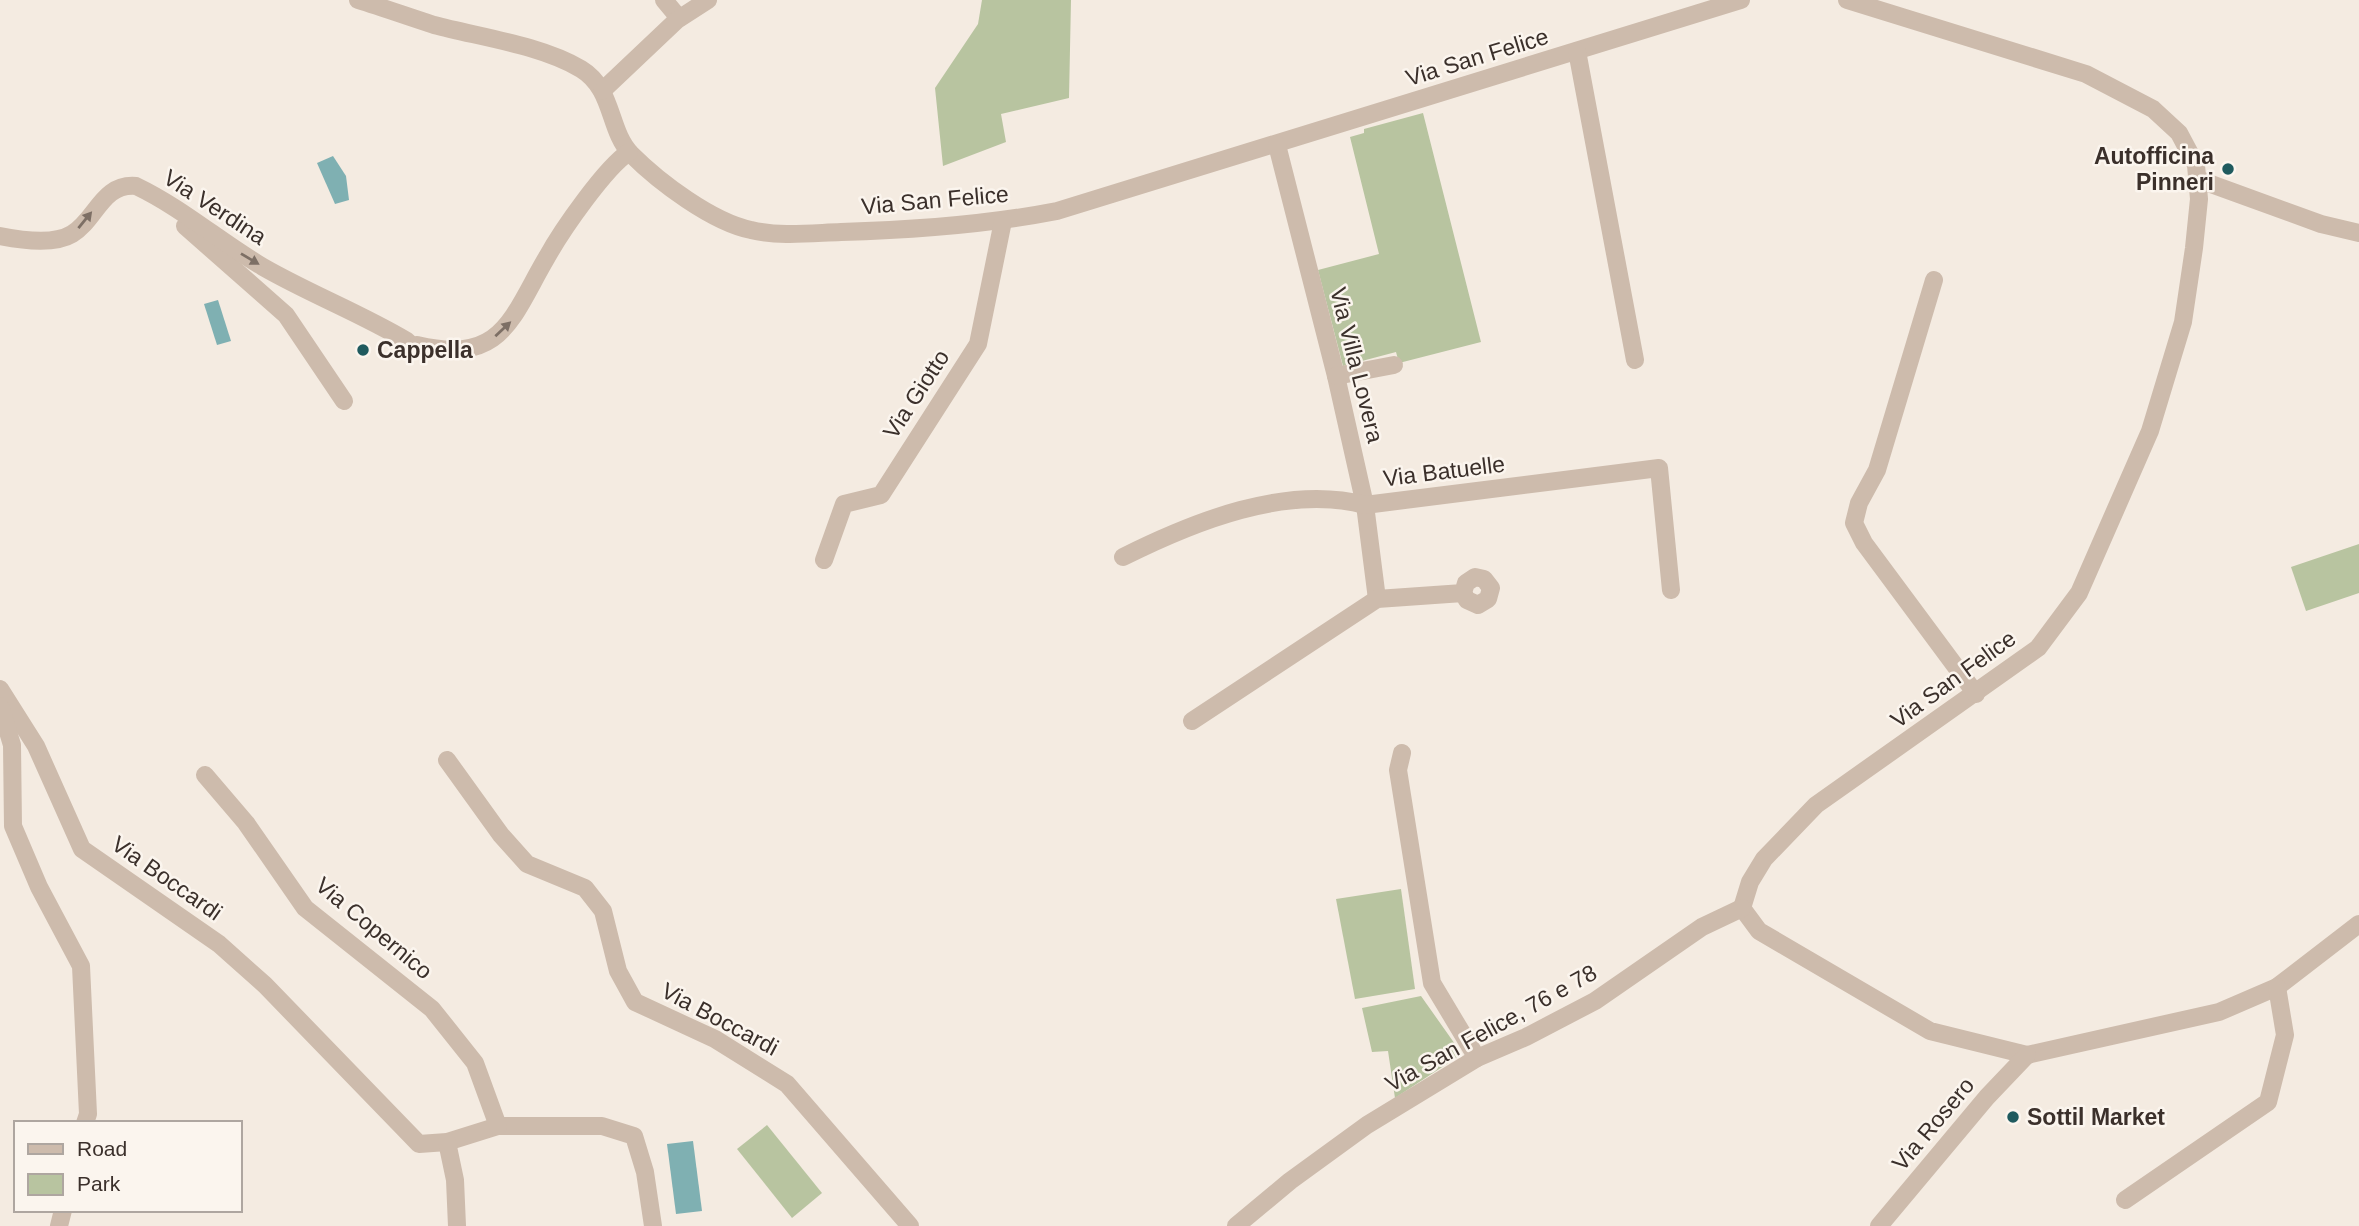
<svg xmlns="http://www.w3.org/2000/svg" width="2359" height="1226" font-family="Helvetica,sans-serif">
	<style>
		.green { fill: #b8c4a0 }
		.water { fill: #7fb0b2 }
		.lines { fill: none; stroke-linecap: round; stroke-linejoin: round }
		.minor { stroke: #cdbbac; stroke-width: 18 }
		.oneway { fill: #7d6f65 }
		.poi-dot { fill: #1f5a5e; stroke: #fbf5ee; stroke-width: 2.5 }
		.labels { text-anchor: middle; stroke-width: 5; stroke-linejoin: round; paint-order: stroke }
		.street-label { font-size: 23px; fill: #3b302b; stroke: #fbf5ee }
		.poi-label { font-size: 23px; font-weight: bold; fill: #3b302b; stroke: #fbf5ee; text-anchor: start }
	</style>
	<rect width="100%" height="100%" fill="#f4ebe1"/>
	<g class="green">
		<polygon points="982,0 1071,0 1069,98 1001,114 1006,142 943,166 935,88 978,24"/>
		<polygon points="1423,113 1481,342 1399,363 1396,352 1343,366 1318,270 1379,254 1350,137 1364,133 1364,129"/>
		<polygon points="2359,544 2359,593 2306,611 2291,567"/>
		<polygon points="1401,889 1415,989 1355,999 1336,899"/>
		<polygon points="1421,996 1462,1054 1395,1098 1388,1051 1372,1052 1362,1008"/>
		<polygon points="767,1125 822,1193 792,1218 737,1149"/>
	</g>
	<g class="water">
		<polygon points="333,156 346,176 349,200 335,204 317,163"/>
		<polygon points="218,300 231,341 217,345 204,304"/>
		<polygon points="693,1141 702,1211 676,1214 667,1144"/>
	</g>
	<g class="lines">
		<g class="minor">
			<path d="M358,0c26,8 51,17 76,25 45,12 107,20 147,44 33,20 27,61 50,85 28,28 81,68 120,76 29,7 61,3 90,2 73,-2 144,-7 216,-21l684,-211"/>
			<polyline points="664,0 679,18"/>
			<polyline points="1847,0 2086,74 2153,109 2179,133 2196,165 2199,199 2194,248 2183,322 2150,431 2079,593 2038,648 1816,805 1764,859 1750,882 1742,908 1759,931 1930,1031 2027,1055 2219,1012 2277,987 2359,924"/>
			<polyline points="1577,51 1635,360"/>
			<polyline points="602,91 677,20 708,0"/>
			<polyline points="1277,145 1336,376 1365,505 1377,599"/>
			<polyline points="2200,180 2321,224 2359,233"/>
			<polyline points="185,226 286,315 344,401"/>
			<path d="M0,236c20,4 54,9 72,-2 24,-14 30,-51 64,-48 46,22 83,55 127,81 47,27 97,46 144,74"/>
			<polyline points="1934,280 1877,470 1859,503 1854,523 1864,543 1976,694"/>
			<path d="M417,345c86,20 94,-27 130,-88 15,-27 58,-89 82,-105"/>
			<polyline points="1336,376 1394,365"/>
			<path d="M1123,557c70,-35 163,-73 242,-52l294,-37 12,122"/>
			<polyline points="824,560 844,504 881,495 978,344 1003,221"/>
			<polyline points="0,689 36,746 82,849 219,944 265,985 419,1144 447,1142 498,1126 602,1126 634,1136 645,1172 653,1226"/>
			<polyline points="0,706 12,745 13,826 39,887 81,966 88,1114 85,1123"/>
			<polyline points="1192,721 1377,599 1463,593 1466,583 1475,577 1484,579 1491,588 1488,599 1478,605 1467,600 1463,593"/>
			<polyline points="1402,753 1398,770 1432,983 1477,1058"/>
			<polyline points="447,760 501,835 527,864 585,888 603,911 618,971 635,1002 715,1039 787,1084 910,1226"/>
			<polyline points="205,775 246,823 305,908 432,1009 475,1063 498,1126"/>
			<polyline points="447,1142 455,1180 457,1226"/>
			<polyline points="2125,1200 2268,1102 2285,1035 2277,987"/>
			<polyline points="59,1226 63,1210"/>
			<polyline points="1236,1226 1290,1181 1367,1125 1477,1058 1526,1037 1595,1001 1702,927 1742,908"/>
			<polyline points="1879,1226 1987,1097 2027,1055"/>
		</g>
	</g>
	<defs><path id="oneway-solid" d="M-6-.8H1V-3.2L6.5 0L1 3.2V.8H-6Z" transform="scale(1.75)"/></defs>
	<g class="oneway">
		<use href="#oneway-solid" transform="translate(85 220) rotate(-51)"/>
		<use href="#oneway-solid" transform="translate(250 259) rotate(31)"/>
		<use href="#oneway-solid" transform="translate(503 329) rotate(-43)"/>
	</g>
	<g class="poi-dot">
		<circle cx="2228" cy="169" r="7"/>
		<circle cx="363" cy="350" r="7"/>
		<circle cx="2013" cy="1117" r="7"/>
	</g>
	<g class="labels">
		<g class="street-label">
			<text transform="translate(1477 57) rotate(-17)" y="8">Via San Felice</text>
			<text transform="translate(935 200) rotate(-5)" y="8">Via San Felice</text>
			<text transform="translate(215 207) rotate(33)" y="8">Via Verdina</text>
			<text transform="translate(1357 365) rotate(76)" y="8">Via Villa Lovera</text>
			<text transform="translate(916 394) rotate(-57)" y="8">Via Giotto</text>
			<text transform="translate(1444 471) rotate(-7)" y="8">Via Batuelle</text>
			<text transform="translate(1953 679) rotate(-36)" y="8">Via San Felice</text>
			<text transform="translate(167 878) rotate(35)" y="8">Via Boccardi</text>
			<text transform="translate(374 928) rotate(40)" y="8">Via Copernico</text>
			<text transform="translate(720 1019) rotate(28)" y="8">Via Boccardi</text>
			<text transform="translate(1491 1028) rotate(-29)" y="8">Via San Felice, 76 e 78</text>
			<text transform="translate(1933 1124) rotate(-50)" y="8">Via Rosero</text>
		</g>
		<g class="poi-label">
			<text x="2214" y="164" text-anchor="end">Autofficina<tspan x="2214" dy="26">Pinneri</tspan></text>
			<text x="377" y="358">Cappella</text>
			<text x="2027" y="1125">Sottil Market</text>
		</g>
	</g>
	<rect x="14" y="1121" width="228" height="91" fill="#fbf5ee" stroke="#aea6a0" stroke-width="2"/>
	<rect x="28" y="1144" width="35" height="10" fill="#cdbbac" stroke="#aea6a0" stroke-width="2"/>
	<text x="77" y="1156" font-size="21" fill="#3b302b">Road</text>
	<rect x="28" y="1174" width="35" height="21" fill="#b8c4a0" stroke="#aea6a0" stroke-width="2"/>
	<text x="77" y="1191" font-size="21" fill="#3b302b">Park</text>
</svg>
